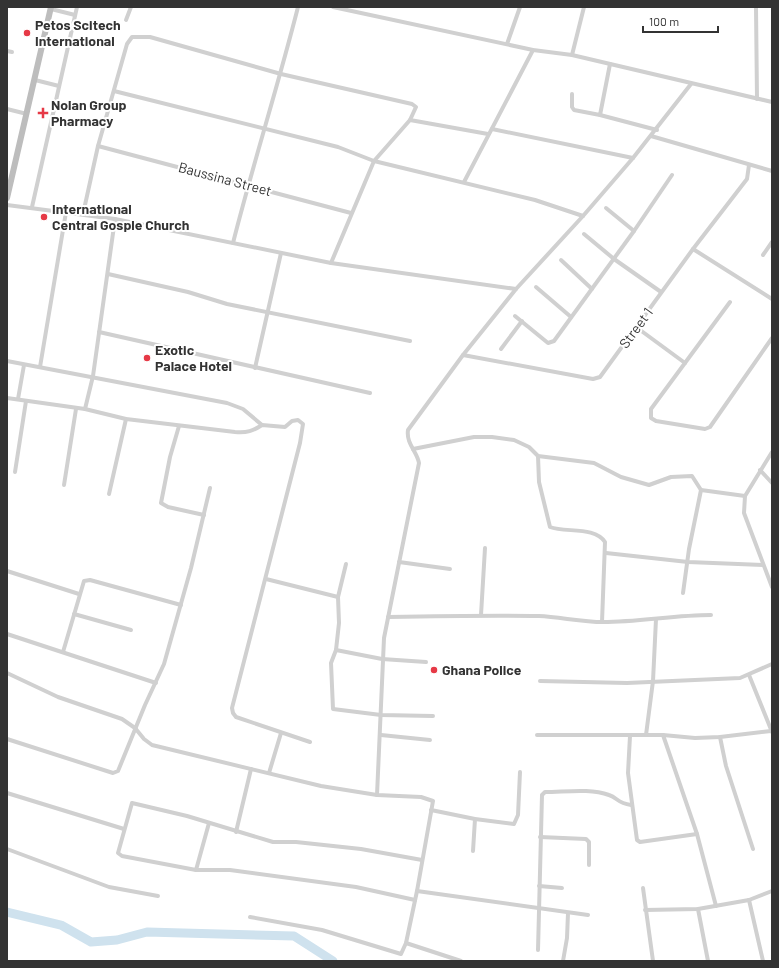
<svg xmlns="http://www.w3.org/2000/svg" width="779" height="968" font-family="Barlow,sans-serif">
	<style>
		.lines { fill: none; stroke-linecap: round; stroke-linejoin: round }
		.river { stroke: #cfe2ee; stroke-width: 9 }
		.minor { stroke: #d0d0d0; stroke-width: 4 }
		.secondary { stroke: #bdbdbd; stroke-width: 6 }
		.poi-dot { fill: #e63946; stroke: #fff; stroke-width: 1.5 }
		.labels { text-anchor: middle; stroke-width: 4; stroke-linejoin: round; paint-order: stroke }
		.poi-label { font-size: 14px; font-weight: bold; fill: #333; stroke: #fff; text-anchor: start }
		.street-label { font-size: 14px; fill: #333; stroke: #fff }
	</style>
	<rect width="100%" height="100%" fill="#fff"/>
	<g class="lines">
		<polyline class="river" points="7,912 61,925 91,942 117,940 147,932 294,936 333,961"/>
		<g class="minor">
			<polyline points="333,7 533,50 572,55 772,102"/>
			<polyline points="756,7 757,99"/>
			<polyline points="51,9 75,15"/>
			<polyline points="126,20 131,7"/>
			<polyline points="507,44 520,7"/>
			<polyline points="7,51 12,52"/>
			<polyline points="572,55 584,7"/>
			<polyline points="35,80 59,86"/>
			<polyline points="114,91 338,147 374,161 535,200 583,216"/>
			<polyline points="572,94 572,107 574,110 600,115 610,64"/>
			<polyline points="7,109 27,114"/>
			<polyline points="600,115 657,130"/>
			<polyline points="410,120 488,134"/>
			<polyline points="492,129 633,158"/>
			<polyline points="651,136 772,171"/>
			<polyline points="98,146 351,213"/>
			<polyline points="464,182 533,50"/>
			<polyline points="7,205 115,219 331,263 516,289"/>
			<polyline points="32,207 77,7"/>
			<polyline points="606,208 634,231"/>
			<polyline points="83,214 98,146 127,44 132,37 150,37 281,74 412,104 416,107 410,120 374,161 331,263"/>
			<polyline points="584,234 614,259 661,292"/>
			<path d="M233,243c20,-79 45,-157 65,-236"/>
			<polyline points="693,249 772,299"/>
			<polyline points="763,255 772,242"/>
			<polyline points="561,260 592,289"/>
			<polyline points="108,274 188,292 227,304 410,341"/>
			<polyline points="536,287 571,317"/>
			<polyline points="730,302 651,409 651,418 656,421 705,429 710,427 772,338"/>
			<polyline points="515,316 548,343 554,341 634,231 672,175"/>
			<polyline points="636,327 685,363"/>
			<polyline points="99,332 370,393"/>
			<polyline points="501,349 522,321"/>
			<polyline points="463,355 593,379 600,377 693,249 747,179 749,165"/>
			<polyline points="7,361 227,403 243,409 262,425"/>
			<polyline points="40,367 66,212"/>
			<polyline points="255,368 281,253"/>
			<path d="M7,398l78,11 41,10 109,13c12,1 18,-1 27,-7l23,2 7,-6 6,-1 5,4 -3,19 -68,265 1,5 3,4 74,25"/>
			<polyline points="18,399 24,365"/>
			<polyline points="85,409 93,376 115,219"/>
			<polyline points="179,426 170,457 161,503 168,507 204,515"/>
			<polyline points="413,449 474,437 492,437 514,440 529,447 538,456 594,463 621,477 649,485 671,477 692,476 701,490 745,496"/>
			<polyline points="772,452 745,496 744,513 772,587"/>
			<path d="M538,456l1,26 11,45c15,6 45,-1 55,15l-3,80"/>
			<polyline points="760,470 772,483"/>
			<polyline points="15,472 26,401"/>
			<polyline points="64,485 76,409"/>
			<polyline points="109,494 126,419"/>
			<polyline points="606,553 688,562 763,565"/>
			<polyline points="399,562 450,569"/>
			<polyline points="346,564 338,597 339,623 336,650 331,663 333,709 381,715 433,716"/>
			<polyline points="7,571 79,594"/>
			<polyline points="266,579 338,597"/>
			<polyline points="683,593 689,549 701,490"/>
			<polyline points="74,614 131,630"/>
			<polyline points="481,615 485,548"/>
			<path d="M388,617c50,-1 101,-2 151,-1 21,1 43,6 64,6 36,0 72,-7 108,-7"/>
			<polyline points="7,634 156,683"/>
			<polyline points="336,650 382,659 426,662"/>
			<polyline points="63,652 84,581 90,580 181,605"/>
			<polyline points="7,673 58,697 122,719 135,728 144,739 152,745 321,786 377,795 421,797 433,801 417,891 406,943 401,954 322,930 250,917"/>
			<polyline points="749,675 772,732"/>
			<polyline points="540,681 627,683 740,678 772,664"/>
			<polyline points="381,735 430,740"/>
			<polyline points="537,735 663,735 695,738 720,737 771,731"/>
			<polyline points="646,735 653,681 656,619"/>
			<polyline points="663,735 697,834 716,906"/>
			<polyline points="630,736 628,773 637,840 640,842 697,834"/>
			<polyline points="720,737 726,766 753,849"/>
			<polyline points="7,739 113,773 118,771 145,705 164,664 191,568 210,488"/>
			<polyline points="269,773 281,733"/>
			<polyline points="7,793 124,829"/>
			<path d="M377,795l7,-157 35,-175c-2,-12 -13,-19 -11,-33l55,-75 53,-66 67,-73 50,-58 58,-74"/>
			<polyline points="431,810 475,819 514,824 518,815 520,772"/>
			<polyline points="236,832 251,769"/>
			<polyline points="540,837 586,839 589,842 589,865"/>
			<polyline points="7,849 109,887 158,896"/>
			<polyline points="473,851 475,819"/>
			<polyline points="196,870 209,823"/>
			<polyline points="539,886 562,888"/>
			<polyline points="643,888 653,961"/>
			<polyline points="417,891 588,915"/>
			<polyline points="415,900 356,887 230,870 196,870 122,856 118,853 132,803 187,816 273,842 296,842 361,849 422,860"/>
			<polyline points="749,900 763,961"/>
			<polyline points="698,909 708,961"/>
			<polyline points="645,910 698,909 749,900 772,891"/>
			<polyline points="406,943 461,961"/>
			<path d="M538,950l4,-155 3,-3c20,0 45,-4 64,3 9,3 8,8 22,10"/>
			<polyline points="563,961 567,938 568,913"/>
		</g>
		<polyline class="secondary" points="7,198 51,7"/>
	</g>
	<g class="poi-dot">
		<circle cx="27" cy="33" r="4"/>
		<path d="M41 107h4v4h4v4h-4v4h-4v-4h-4v-4h4z"/>
		<circle cx="44" cy="217" r="4"/>
		<circle cx="147" cy="358" r="4"/>
		<circle cx="434" cy="670" r="4"/>
	</g>
	<g class="labels">
		<g class="poi-label">
			<text x="35" y="30">Petos Scitech<tspan x="35" dy="16">International</tspan></text>
			<text x="51" y="110">Nolan Group<tspan x="51" dy="16">Pharmacy</tspan></text>
			<text x="52" y="214">International<tspan x="52" dy="16">Central Gosple Church</tspan></text>
			<text x="155" y="355">Exotic<tspan x="155" dy="16">Palace Hotel</tspan></text>
			<text x="442" y="675">Ghana Police</text>
		</g>
		<g class="street-label">
			<text transform="translate(225 179) rotate(15)" y="5">Baussina Street</text>
			<text transform="translate(636 328) rotate(-54)" y="5">Street 1</text>
		</g>
	</g>
	<rect width="779" height="968" fill="none" stroke="#333333" stroke-width="16"/>
	<path d="M643 26v6h75v-6" fill="none" stroke="#333333" stroke-width="2"/>
	<text x="649" y="26" font-size="12" fill="#333333" stroke="#ffffff" stroke-width="3" paint-order="stroke">100 m</text>
</svg>
